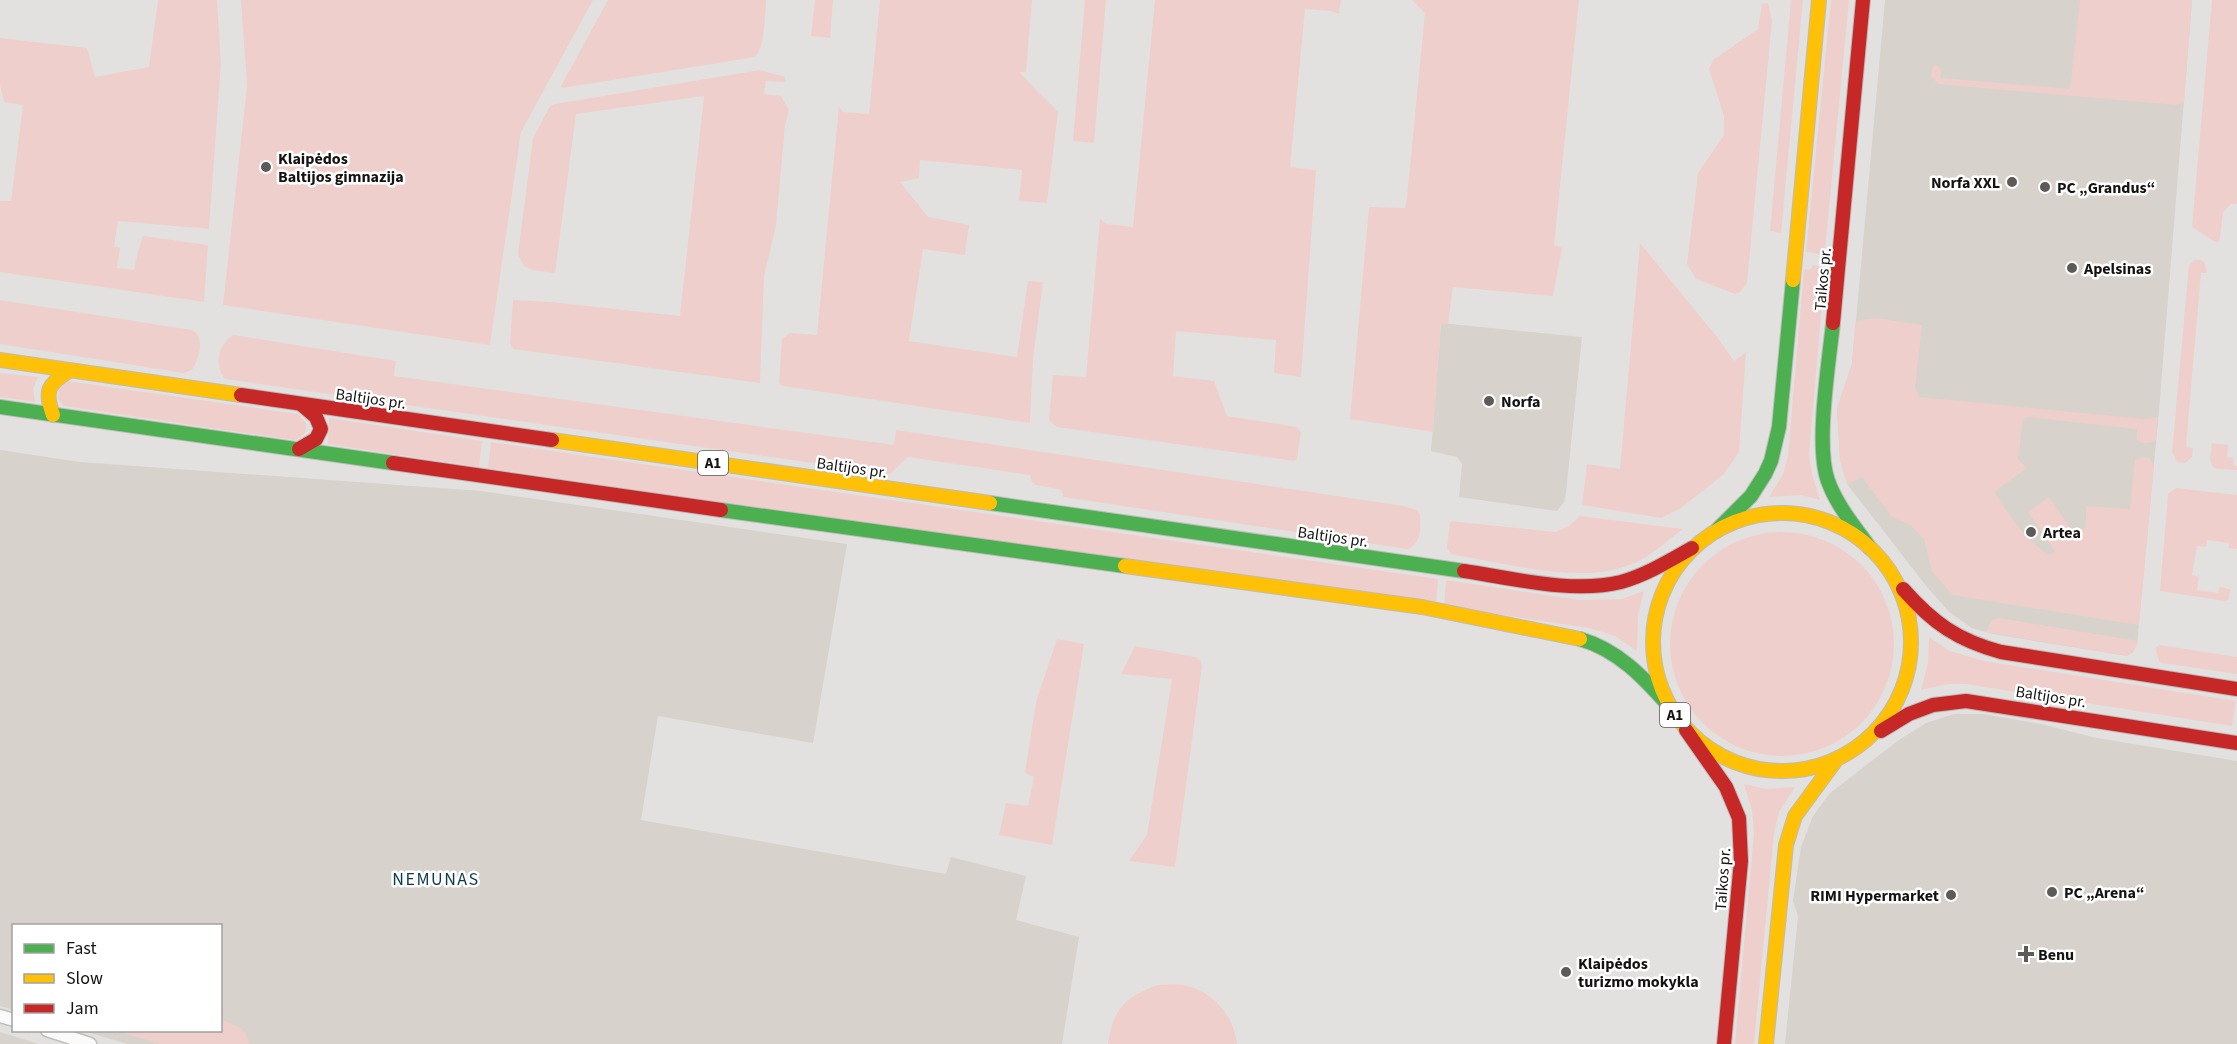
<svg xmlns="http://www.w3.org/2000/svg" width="2237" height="1044" font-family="'Source Sans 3',sans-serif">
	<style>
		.built { fill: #d7d2cb }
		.green { fill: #efcfcc }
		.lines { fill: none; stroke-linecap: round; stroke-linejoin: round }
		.street-casing { stroke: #c0bebc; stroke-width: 15 }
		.fast-casing { stroke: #bdbcbb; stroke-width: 16 }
		.slow-casing { stroke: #bdbcbb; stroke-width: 16 }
		.jam-casing { stroke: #bdbcbb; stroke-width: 16 }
		.street { stroke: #fbfafa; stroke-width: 12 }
		.fast { stroke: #4caf50; stroke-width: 14 }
		.slow { stroke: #ffc107; stroke-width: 14 }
		.jam { stroke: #c62828; stroke-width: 14 }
		.poi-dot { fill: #5c5b59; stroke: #fff; stroke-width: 2 }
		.labels { text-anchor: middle; stroke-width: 5; stroke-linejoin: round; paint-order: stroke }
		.shield { fill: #fff; stroke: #5a5a58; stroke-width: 1.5 }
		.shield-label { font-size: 15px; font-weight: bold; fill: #141311 }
		.poi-label { font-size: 16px; font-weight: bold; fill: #141311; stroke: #fff; text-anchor: start }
		.street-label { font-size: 16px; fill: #141311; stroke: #fff }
		.neighbourhood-label { font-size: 18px; letter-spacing: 1.5px; fill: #0d3a4f; stroke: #fff }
	</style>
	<rect width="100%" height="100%" fill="#e3e1df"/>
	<g class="built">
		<polygon points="1885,0 2192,0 2159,411 2137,644 2133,652 2127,656 1993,634 1972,628 1949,612 1927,587 1847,484 1840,460 1837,409 1852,364"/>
		<polygon points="1441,323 1582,337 1566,493 1564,502 1557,511 1459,497 1462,464 1457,457 1431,451"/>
		<polygon points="0,450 80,462 481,491 847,544 813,743 658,716 641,820 946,874 951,857 1026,876 1016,920 1079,937 1062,1044 128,1044 83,1031 220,1030 220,926 14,926 13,1010 0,1006"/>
		<polygon points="1954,714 1983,714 2041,724 2097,738 2237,761 2237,1044 1785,1044 1798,916 1793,901 1801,847 1813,816 1830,793 1899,740 1926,723"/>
		<polygon points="0,1032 39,1044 0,1044"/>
	</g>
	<g class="green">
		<polygon points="158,0 217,0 221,63 209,229 118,221 114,246 120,248 117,268 134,270 138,251 143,236 208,245 204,302 0,272 0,201 11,201 23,105 4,102 0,85 0,38 87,48 95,77 149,67"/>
		<polygon points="241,0 593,0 521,132 490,345 223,305 247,86"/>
		<path d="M608,0h158c-1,14 -1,48 -11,57l-192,31 -2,-2z"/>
		<polygon points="815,0 833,0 830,38 811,36"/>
		<polygon points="880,0 1032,0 1026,72 1019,72 1058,112 1047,203 1019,201 1022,170 920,160 919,178 900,182 928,217 969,225 965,255 923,249 909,341 1017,357 1028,281 1043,282 1033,359 1030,423 783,386 779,383 782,339 790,333 817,335 839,106 843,112 869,114"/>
		<polygon points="1085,0 1106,0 1094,143 1073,141"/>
		<polygon points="1155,0 1341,0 1339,14 1331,11 1305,9 1290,167 1316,170 1301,377 1274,373 1276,340 1176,331 1173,376 1214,381 1227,416 1297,427 1301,432 1297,459 1294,461 1057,427 1049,421 1053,375 1086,377 1100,219 1107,224 1133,227"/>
		<polygon points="1412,0 1579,0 1554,245 1562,248 1553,296 1453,287 1448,324 1441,324 1433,432 1350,419 1369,207 1405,208 1407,197 1425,13"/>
		<polygon points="1791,0 1803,0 1781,233 1770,231"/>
		<polygon points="1831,0 1849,0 1825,250 1820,254 1806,252"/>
		<polygon points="2080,0 2192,0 2184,103 2176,105 1938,84 1931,76 1932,68 1934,65 1938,66 1941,71 1940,78 2070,89"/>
		<polygon points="2212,0 2237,0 2237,204 2231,204 2223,212 2220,239 2217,243 2192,227"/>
		<polygon points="1768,3 1772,21 1747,283 1740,292 1735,294 1696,279 1687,264 1698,173 1724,135 1724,116 1709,69 1713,60 1758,29 1762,4"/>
		<polygon points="760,70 785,77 786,82 766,81 764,94 781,96 789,110 785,125 776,225 764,277 760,383 513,349 510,343 513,300 551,302 680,316 704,96 576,114 555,273 532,270 524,266 518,254 533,138 550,106 555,104"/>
		<polygon points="1640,243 1717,337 1734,361 1746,352 1739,452 1724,474 1681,508 1661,518 1582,505 1587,464 1620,469"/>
		<polygon points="2194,260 2201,260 2205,263 2207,273 2201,273 2186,446 2193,449 2192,457 2185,463 2177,462 2172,452 2189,265"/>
		<polygon points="1813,265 1825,268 1809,454 1812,474 1820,500 1801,495 1769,497 1783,474 1788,456 1804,269 1810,270"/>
		<path d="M0,300l192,30c14,8 7,28 0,40l-8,3 -184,-29z"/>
		<path d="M1875,318l47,7 -7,63 4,9 224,22 15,-2 -2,23c-8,4 -13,5 -19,-1v-10l-110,-12 -4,2 -5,40 9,9 -33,24c16,24 31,48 55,63l6,-4 -27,-39 21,-15 25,36 12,-6v-21l44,3 5,-49 10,-3 5,2 4,7 -15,159 -187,-30 -20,-24 -8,-32 -14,-14 -19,-9 -29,-39 -15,7 -7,-24 -3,-51 15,-45 3,-40 6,-4z"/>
		<path d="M234,335l162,26 -2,15 500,69 2,-15 508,76 13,4 3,4c0,14 3,27 -12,35l-345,-52 -1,-7 -26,-5 -4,-3 -2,-7 -122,-18 -18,17 -665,-95c-12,-13 -6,-38 9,-44z"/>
		<polygon points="0,373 38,377 33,388 35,402 0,397"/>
		<path d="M68,381l230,33 8,9c1,11 -3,13 -12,17l-230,-34 -6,-7 1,-10z"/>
		<polygon points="329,418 482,441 479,467 328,444"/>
		<polygon points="491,442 1438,579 1436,605 488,468"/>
		<polygon points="2212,443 2228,445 2227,457 2234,458 2233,465 2237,466 2237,470 2216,469 2212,466 2210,458"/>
		<polygon points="2176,488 2237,495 2237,549 2229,548 2229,543 2207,540 2206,547 2197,546 2192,575 2199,577 2197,590 2218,593 2219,587 2230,589 2229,599 2225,601 2160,591 2168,494"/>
		<path d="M1580,516l103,13c-13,9 -24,20 -37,28 -52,32 -130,8 -186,-1l-9,-2 -4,-6 3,-27 106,11 13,-6z"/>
		<circle cx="1782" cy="644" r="112"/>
		<polygon points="1446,580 1580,600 1622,599 1644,591 1638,615 1637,651 1615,636 1589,628 1444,606"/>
		<path d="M1999,618l139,23c-1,7 -6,11 -11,15l-141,-24 6,-12z"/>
		<polygon points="1929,637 1950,651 1984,661 2236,701 2232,726 1965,684 1948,684 1921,690 1928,663"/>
		<polygon points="1057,639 1084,644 1052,845 999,835 1006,803 1028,806 1034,777 1025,773 1036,702"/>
		<polygon points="2160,645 2237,657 2237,674 2162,663 2159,661 2155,648"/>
		<polygon points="1135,646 1195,657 1200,660 1202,666 1175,867 1129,861 1147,835 1172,679 1121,674"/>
		<polygon points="1744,784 1766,789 1795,787 1779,812 1774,833 1754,1044 1735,1044 1754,834 1752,810"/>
		<path d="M1158,985c8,0 17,-1 24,0 30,5 52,30 55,59h-129c5,-35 17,-47 50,-59z"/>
		<path d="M221,1020c14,5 26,7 28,24h-89l-34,-10v-4h94z"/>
	</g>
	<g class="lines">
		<defs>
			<g id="street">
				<polyline points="0,1016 14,1020"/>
				<polyline points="47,1030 90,1044"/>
			</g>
			<g id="fast">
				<path d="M1833,323c-4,40 -18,122 -5,158 9,25 27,46 42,67"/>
				<polyline points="0,407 393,463"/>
				<polyline points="990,503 1464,571"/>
				<polyline points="721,510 1125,566"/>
				<polyline points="1716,531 1751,496 1765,474 1771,461 1779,427 1793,280"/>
				<path d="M1580,639c38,11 63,38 88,66"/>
			</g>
			<g id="slow">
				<polyline points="1793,280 1819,0"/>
				<polyline points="0,360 241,395"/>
				<path d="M53,415c-9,-24 -5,-31 16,-44"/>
				<polyline points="552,440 990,503"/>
				<circle cx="1782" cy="642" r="129"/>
				<polyline points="1125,566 1422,607 1580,639"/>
				<polyline points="1766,1044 1786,845 1795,816 1836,760"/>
			</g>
			<g id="jam">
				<polyline points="1833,323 1863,0"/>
				<polyline points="241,395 552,440"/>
				<polyline points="299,449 316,439 321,429 316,417 302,405"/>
				<polyline points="393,463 721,510"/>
				<path d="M1464,571c48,7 108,23 157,11 25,-7 48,-21 71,-34"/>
				<path d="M1903,589c30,34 54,51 98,63l236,37"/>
				<polyline points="1686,730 1726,787 1739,818 1741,861 1724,1044"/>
				<polyline points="1881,731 1909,714 1933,705 1966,701 2237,743"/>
			</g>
		</defs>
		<use href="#street" class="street-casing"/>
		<use href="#fast" class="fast-casing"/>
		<use href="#slow" class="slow-casing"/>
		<use href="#jam" class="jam-casing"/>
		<use href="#street" class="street"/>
		<use href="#fast" class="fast"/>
		<use href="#slow" class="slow"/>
		<use href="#jam" class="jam"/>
	</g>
	<g class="poi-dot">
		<circle cx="266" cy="167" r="6"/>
		<circle cx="2012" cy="182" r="6"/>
		<circle cx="2045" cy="187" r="6"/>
		<circle cx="2072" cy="268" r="6"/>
		<circle cx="1489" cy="401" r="6"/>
		<circle cx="2031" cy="532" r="6"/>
		<circle cx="2052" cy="892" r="6"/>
		<circle cx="1951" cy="895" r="6"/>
		<path d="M2023 945h6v6h6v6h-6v6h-6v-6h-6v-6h6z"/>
		<circle cx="1566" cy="972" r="6"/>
	</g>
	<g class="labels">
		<g class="shield">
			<rect x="698" y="451" width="30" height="24" rx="4.5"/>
			<rect x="1660" y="703" width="30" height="24" rx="4.5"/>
		</g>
		<g class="shield-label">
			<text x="713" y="468">A1</text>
			<text x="1675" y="720">A1</text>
		</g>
		<g class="poi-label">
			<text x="278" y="164">Klaipėdos<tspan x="278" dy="18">Baltijos gimnazija</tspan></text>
			<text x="2000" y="188" text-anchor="end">Norfa XXL</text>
			<text x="2057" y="193">PC „Grandus“</text>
			<text x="2084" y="274">Apelsinas</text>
			<text x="1501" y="407">Norfa</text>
			<text x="2043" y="538">Artea</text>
			<text x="2064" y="898">PC „Arena“</text>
			<text x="1939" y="901" text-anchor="end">RIMI Hypermarket</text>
			<text x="2038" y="960">Benu</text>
			<text x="1578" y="969">Klaipėdos<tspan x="1578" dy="18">turizmo mokykla</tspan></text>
		</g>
		<g class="street-label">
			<text transform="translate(1822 279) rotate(-85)" y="6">Taikos pr.</text>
			<text transform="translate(371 398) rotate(8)" y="6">Baltijos pr.</text>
			<text transform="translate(852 467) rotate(8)" y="6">Baltijos pr.</text>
			<text transform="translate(1333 536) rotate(8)" y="6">Baltijos pr.</text>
			<text transform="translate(2051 696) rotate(9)" y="6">Baltijos pr.</text>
			<text transform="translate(1722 879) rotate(-86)" y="6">Taikos pr.</text>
		</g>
		<g class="neighbourhood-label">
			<text x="436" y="885">NEMUNAS</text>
		</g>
	</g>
	<rect x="12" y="924" width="210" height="108" fill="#ffffff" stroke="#a1a1a0" stroke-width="1.5"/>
	<rect x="24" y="944" width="30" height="9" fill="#4caf50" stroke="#a1a1a0" stroke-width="1.5"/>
	<text x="66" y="954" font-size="18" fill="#141311">Fast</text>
	<rect x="24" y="974" width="30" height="9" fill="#ffc107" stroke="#a1a1a0" stroke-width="1.5"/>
	<text x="66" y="984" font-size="18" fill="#141311">Slow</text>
	<rect x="24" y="1004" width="30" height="9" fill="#c62828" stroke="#a1a1a0" stroke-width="1.5"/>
	<text x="66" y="1014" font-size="18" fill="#141311">Jam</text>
</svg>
